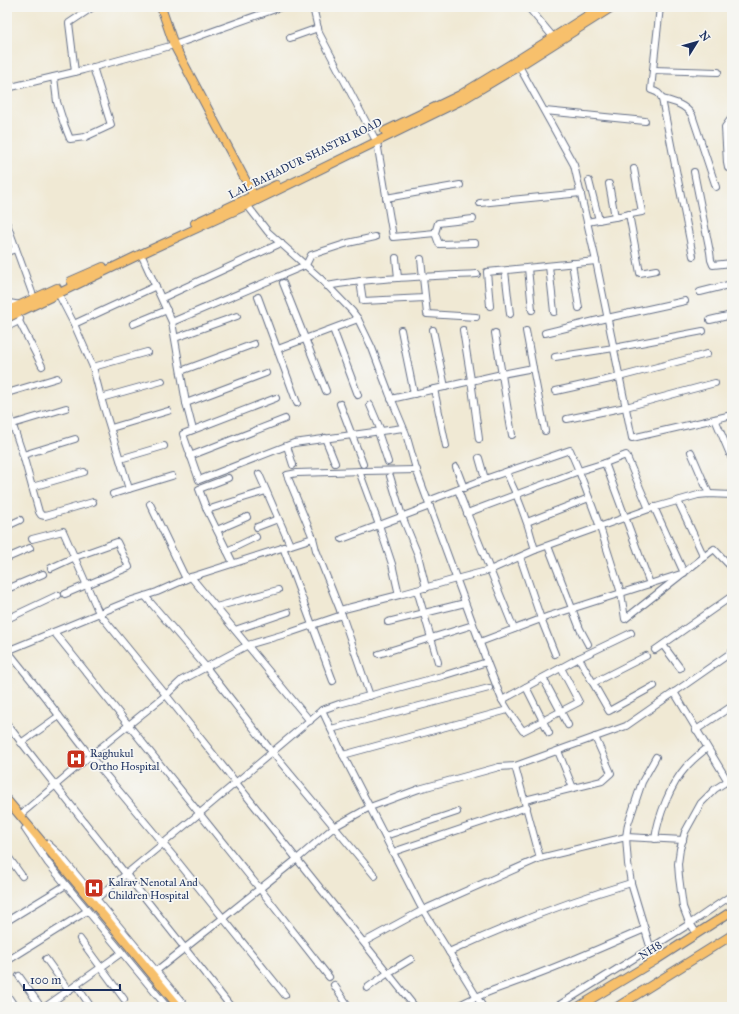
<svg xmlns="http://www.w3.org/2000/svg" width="739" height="1014" font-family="'IM FELL Great Primer',serif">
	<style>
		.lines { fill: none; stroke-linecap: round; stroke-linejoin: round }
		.minor-casing { stroke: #667087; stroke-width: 8 }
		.major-casing { stroke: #667087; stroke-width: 10 }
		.minor { stroke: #fff; stroke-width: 6 }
		.major { stroke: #f7c06c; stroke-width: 8 }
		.labels { text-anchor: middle; stroke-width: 3.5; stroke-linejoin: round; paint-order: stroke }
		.street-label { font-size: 11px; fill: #1b2f5e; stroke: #f6f6f2 }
		.poi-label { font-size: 11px; fill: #1b2f5e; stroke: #f6f6f2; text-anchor: start }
	</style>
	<rect width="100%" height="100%" fill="#f6f6f2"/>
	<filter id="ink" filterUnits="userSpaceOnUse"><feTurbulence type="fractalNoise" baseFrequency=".025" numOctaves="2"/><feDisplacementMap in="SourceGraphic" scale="8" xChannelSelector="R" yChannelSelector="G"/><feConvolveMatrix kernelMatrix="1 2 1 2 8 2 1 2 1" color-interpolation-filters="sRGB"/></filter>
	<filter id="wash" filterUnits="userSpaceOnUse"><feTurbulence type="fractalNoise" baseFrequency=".012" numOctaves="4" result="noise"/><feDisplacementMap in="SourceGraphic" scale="16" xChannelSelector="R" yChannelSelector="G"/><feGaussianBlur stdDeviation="0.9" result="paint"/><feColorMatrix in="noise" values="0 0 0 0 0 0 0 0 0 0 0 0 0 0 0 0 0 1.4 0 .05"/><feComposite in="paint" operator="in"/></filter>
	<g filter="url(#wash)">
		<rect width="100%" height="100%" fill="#f0e9d4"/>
	</g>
	<g filter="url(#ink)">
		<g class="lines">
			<defs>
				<g id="minor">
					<polyline points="313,7 319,33 374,137"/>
					<polyline points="528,7 554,38"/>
					<path d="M660,7l-7,63 -2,20c6,2 9,3 11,9l31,157"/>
					<polyline points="290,38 318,28"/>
					<polyline points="519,66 574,165 596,261 632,438 732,415"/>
					<polyline points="653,70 718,72"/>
					<polyline points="75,72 69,23 93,7"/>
					<polyline points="54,77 57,102 64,124 70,139 85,137 111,125 93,67"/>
					<polyline points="7,88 83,70 174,45 281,7"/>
					<path d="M662,99c12,3 22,5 30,16l24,72"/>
					<polyline points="545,111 645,121"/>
					<polyline points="732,120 730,120 725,127 727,163 728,168 732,168"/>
					<polyline points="377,142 393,237 435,233"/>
					<polyline points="694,172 710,252 711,260 713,265 732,263"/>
					<polyline points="589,181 599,220"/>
					<polyline points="609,184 615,217"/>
					<polyline points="386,198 460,185"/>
					<polyline points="480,203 581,193"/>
					<polyline points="247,205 268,232 321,279 352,311 358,319 372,348 389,393 406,434 416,469 487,662 502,700 508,710 523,731 579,702 561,668"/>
					<polyline points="629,214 640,273 656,270"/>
					<polyline points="473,219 438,223 435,233 439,244 475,243"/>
					<polyline points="587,222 642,212 634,169"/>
					<polyline points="7,224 35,301"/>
					<polyline points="7,252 16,249"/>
					<polyline points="141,254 172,322 186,403 193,430 183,434 199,480 294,443 403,428"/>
					<polyline points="396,258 398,278"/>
					<polyline points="421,259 427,314 476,317"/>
					<polyline points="572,263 579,308"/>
					<polyline points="549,266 554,312"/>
					<polyline points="528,268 532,310"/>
					<polyline points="505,271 510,314"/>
					<polyline points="360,281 363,301 425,298"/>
					<polyline points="283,283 326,391"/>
					<path d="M327,286c50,-9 100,-9 150,-12"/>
					<polyline points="700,292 732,284"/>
					<polyline points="58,293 74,324 93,367 101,398 129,489 113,494"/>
					<polyline points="258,297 297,403"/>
					<polyline points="162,298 281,243"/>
					<polyline points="7,304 9,303 21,305"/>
					<polyline points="490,306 487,272 596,261"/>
					<polyline points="710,320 732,315"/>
					<polyline points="19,321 42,366"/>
					<polyline points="172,322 306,265 311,255 348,243 375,237"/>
					<polyline points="74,324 156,286"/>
					<polyline points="133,324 167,310"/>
					<polyline points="7,327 19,321 20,319"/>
					<polyline points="333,329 358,395"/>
					<polyline points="401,330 414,394"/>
					<polyline points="433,330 445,387"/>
					<polyline points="463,330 471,380 479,439"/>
					<polyline points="495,333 512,435"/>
					<polyline points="545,333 607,318 685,301"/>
					<polyline points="175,338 237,316"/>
					<polyline points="278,349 358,319"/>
					<polyline points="555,357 614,348 703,331"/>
					<polyline points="93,367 147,352"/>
					<polyline points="533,368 545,431"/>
					<polyline points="181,371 254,344"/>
					<polyline points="434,389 446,446"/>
					<polyline points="556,391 619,377 707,354"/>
					<polyline points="7,393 57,378"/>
					<polyline points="101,398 162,381"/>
					<polyline points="391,399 502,374 533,368 526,331"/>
					<polyline points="186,403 266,373"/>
					<polyline points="340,404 363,464"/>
					<polyline points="370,405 381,431"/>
					<polyline points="7,408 23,455 39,512 41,515 45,516 93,502"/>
					<polyline points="567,419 626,407 715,383"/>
					<polyline points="715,419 732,459"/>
					<polyline points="13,424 66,408"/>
					<polyline points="111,428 168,411"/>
					<polyline points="193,430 276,398"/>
					<polyline points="378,432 388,462"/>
					<polyline points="325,438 335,463"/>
					<polyline points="287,446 293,465"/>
					<polyline points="691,452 709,494"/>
					<polyline points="23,455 75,439"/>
					<polyline points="190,456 285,419"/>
					<polyline points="479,458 485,479"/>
					<polyline points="120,459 164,446"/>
					<polyline points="605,463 626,455 649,509"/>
					<polyline points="456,467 464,488"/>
					<path d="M506,472c13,26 22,51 29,78"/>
					<polyline points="259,474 290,545"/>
					<polyline points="390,476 402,516 418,555 426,588"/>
					<polyline points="228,478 199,489 207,510 233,563"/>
					<polyline points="32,487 84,472"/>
					<polyline points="129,489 172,476"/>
					<polyline points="458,490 467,513"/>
					<polyline points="240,499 266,491"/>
					<polyline points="428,501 485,479 570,450 579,471 467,513 514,629"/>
					<polyline points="678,501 704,557"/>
					<polyline points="150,504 186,579"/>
					<polyline points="207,510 235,501"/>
					<polyline points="527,522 589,498"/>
					<polyline points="7,526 20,520"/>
					<polyline points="257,527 278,519"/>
					<polyline points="217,530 247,517"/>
					<polyline points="32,539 63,531 99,613 166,695 415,1007"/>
					<polyline points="342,539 430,506"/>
					<polyline points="548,546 580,629 588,644"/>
					<polyline points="283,547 333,681"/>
					<polyline points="227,551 256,537"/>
					<polyline points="520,557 541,619 555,654"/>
					<polyline points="7,558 30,548"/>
					<polyline points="51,568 75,557 117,542 129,567 65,594"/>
					<polyline points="191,577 310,721"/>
					<polyline points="650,584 605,463 579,471 600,527 621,593 625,619 714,549 732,568"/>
					<polyline points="7,589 43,574"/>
					<polyline points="417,590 438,662"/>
					<polyline points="399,595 456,579 490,570 535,550 649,509 698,495 709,494 732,495"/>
					<polyline points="145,596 206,667 272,752 375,876"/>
					<polyline points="216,607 278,590"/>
					<polyline points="340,610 399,595 392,564 379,525 359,471"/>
					<polyline points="7,619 58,595"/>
					<polyline points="388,622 465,603"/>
					<polyline points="235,630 288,612"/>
					<polyline points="54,632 260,889 329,977"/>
					<polyline points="480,642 549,616 684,573 654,507"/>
					<polyline points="663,645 680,668"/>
					<polyline points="7,650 47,700 90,756 174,857 285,995"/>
					<polyline points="655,650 732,596"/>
					<polyline points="7,651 129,601 157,592 191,577 313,538"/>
					<polyline points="379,654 473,625"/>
					<polyline points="579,658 593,683 646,656"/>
					<polyline points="543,678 568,725"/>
					<polyline points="593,683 609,711 654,686"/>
					<polyline points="526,687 549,733"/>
					<polyline points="674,692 732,788"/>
					<polyline points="370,696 342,615 316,550 313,538 287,475 297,473 364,471 417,470"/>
					<polyline points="502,700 579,658 631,633"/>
					<polyline points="322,710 339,704 442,676 487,662"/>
					<path d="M7,724c74,95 150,188 224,283"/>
					<polyline points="331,729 489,688"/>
					<polyline points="696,730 732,706"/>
					<polyline points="21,743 59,716"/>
					<polyline points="558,751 573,788"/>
					<polyline points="343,755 504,711"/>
					<polyline points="656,757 642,782 628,824 626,837 628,864 631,883 649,943 656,960"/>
					<polyline points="515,766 540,858"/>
					<polyline points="525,800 602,781 611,773 595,737"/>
					<polyline points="20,815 90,756 166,695 182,680 248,645 292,632 342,615"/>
					<polyline points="25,829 48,863 167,1007"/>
					<polyline points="385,836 457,812"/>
					<path d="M655,839c3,-23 16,-55 31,-72 6,-7 14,-13 21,-19"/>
					<polyline points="48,844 59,854 186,1007"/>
					<polyline points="393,852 527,807"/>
					<polyline points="7,855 22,876"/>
					<polyline points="96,899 200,813 322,710 343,755 420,905 483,1007"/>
					<polyline points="7,921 66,885"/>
					<polyline points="697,934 688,920 683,907 679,877 678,864 680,849 685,832 701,803 715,789 732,778"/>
					<polyline points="80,939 124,999"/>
					<polyline points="364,942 423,910 540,858 626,837 683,840"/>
					<path d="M449,952c59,-27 120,-51 182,-69"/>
					<polyline points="46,959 69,991"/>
					<polyline points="7,961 87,911"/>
					<polyline points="156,971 223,918 297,859 334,827 370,807 419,789 499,767 515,766 626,726 732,652"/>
					<polyline points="19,976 41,1007"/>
					<polyline points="76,985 91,1007"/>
					<polyline points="334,985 349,1007"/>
					<polyline points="367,988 388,973 411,959"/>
					<polyline points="7,995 15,1007"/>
					<polyline points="45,1007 100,968 121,953"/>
					<path d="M456,1007c24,-14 51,-21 76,-31 38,-14 75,-31 113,-47"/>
					<polyline points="556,1007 691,923 732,895"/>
				</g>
				<g id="major">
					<polyline points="161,7 174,45 256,200"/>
					<polyline points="385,131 460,95 516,61 601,7"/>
					<polyline points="195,223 276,185"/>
					<polyline points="71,281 103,267"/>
					<polyline points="7,311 57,288"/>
					<polyline points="7,318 141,254 247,205 462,100 519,66 612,7"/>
					<polyline points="7,800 109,922 179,1007"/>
					<polyline points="578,1007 656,960 732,911"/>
					<polyline points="617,1007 732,935"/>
				</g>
			</defs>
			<use href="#minor" class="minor-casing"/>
			<use href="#major" class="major-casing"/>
			<use href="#minor" class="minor"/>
			<use href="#major" class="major"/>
		</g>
	</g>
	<defs>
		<symbol id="hospital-square" viewBox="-11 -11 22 22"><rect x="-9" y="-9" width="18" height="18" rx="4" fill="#c8321e" stroke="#f6f6f2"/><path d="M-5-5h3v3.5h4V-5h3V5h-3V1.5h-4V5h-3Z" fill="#fff"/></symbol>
	</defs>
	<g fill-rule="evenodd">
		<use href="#hospital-square" x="65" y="748" width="22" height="22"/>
		<use href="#hospital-square" x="83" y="877" width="22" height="22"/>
	</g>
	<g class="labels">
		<g class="street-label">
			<text transform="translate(305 158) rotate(-26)" y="4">LAL BAHADUR SHASTRI ROAD</text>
			<text transform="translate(650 950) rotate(-32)" y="4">NH8</text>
		</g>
		<g class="poi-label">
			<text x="90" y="757">Raghukul<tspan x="90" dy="13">Ortho Hospital</tspan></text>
			<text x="108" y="886">Kalrav Nenotal And<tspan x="108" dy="13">Children Hospital</tspan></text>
		</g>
	</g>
	<rect width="739" height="1014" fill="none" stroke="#f6f6f2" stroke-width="24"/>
	<g transform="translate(697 42) rotate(53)" stroke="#f6f6f2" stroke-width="3" paint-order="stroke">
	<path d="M0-3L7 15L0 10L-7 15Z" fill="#1b2f5e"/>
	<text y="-6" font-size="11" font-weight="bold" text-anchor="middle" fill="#1b2f5e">N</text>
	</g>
	<path d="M24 984v6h96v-6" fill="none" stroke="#1b2f5e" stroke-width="2"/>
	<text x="30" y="984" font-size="12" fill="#1b2f5e" stroke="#f6f6f2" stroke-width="3" paint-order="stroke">100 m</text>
</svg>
